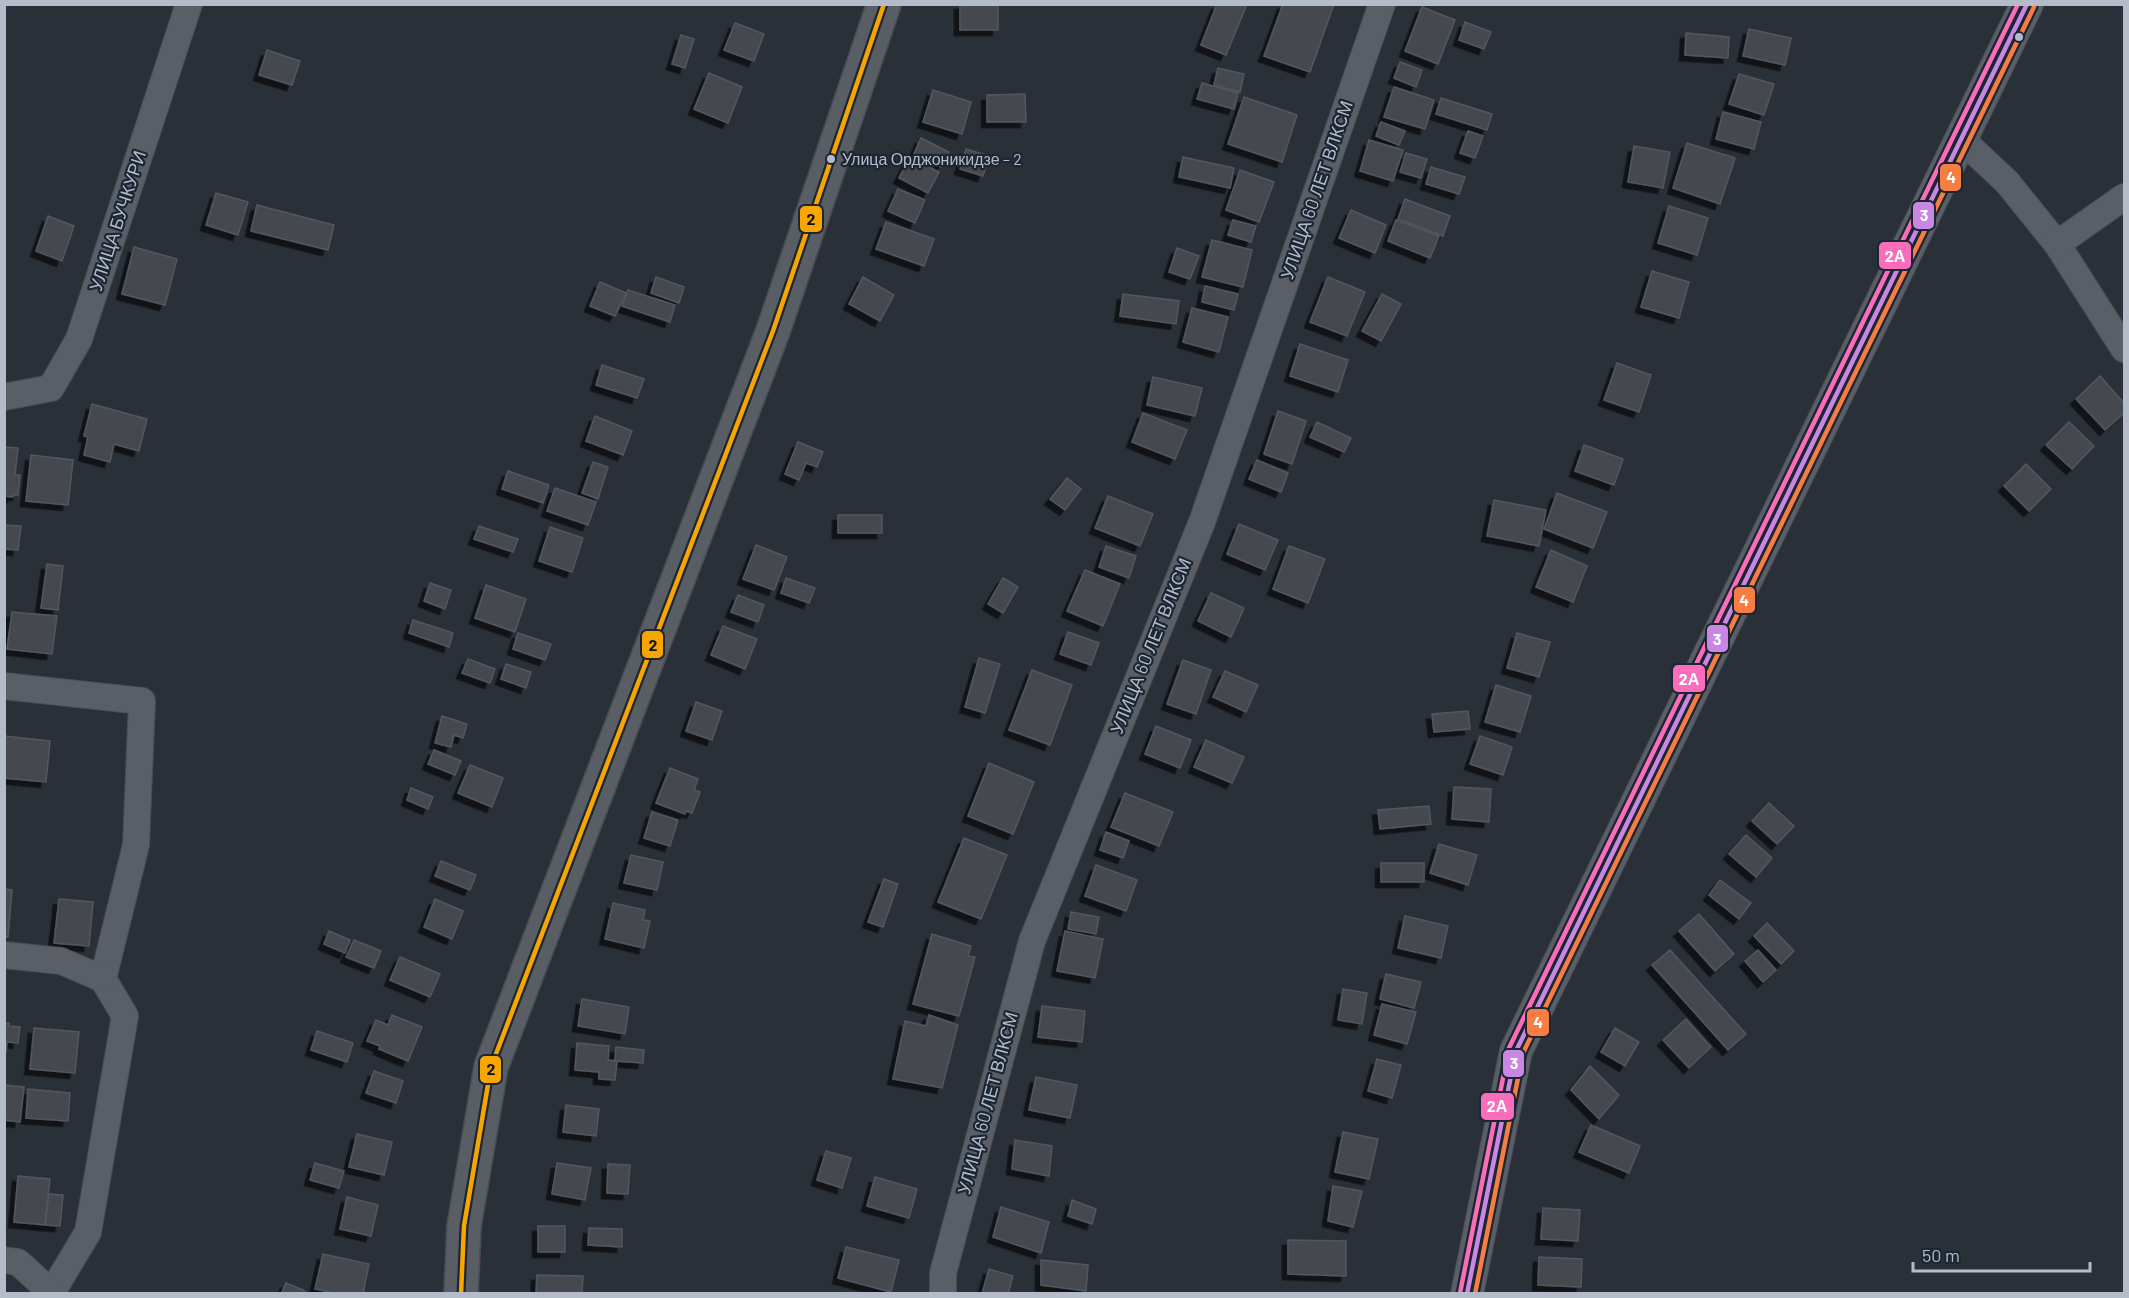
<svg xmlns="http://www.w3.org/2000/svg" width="2129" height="1298" font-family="Barlow,sans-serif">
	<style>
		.building { fill: #444950; stroke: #52575f; stroke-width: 1.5; filter: url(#shadow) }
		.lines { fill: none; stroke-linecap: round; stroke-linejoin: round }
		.minor-casing { stroke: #484c53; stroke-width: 28 }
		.tertiary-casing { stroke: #484c53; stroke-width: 34 }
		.secondary-casing { stroke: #484c53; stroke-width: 36 }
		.minor { stroke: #5a5e66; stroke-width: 26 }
		.tertiary { stroke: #5a5e66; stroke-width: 32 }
		.secondary { stroke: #595d64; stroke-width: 33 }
		.bus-1-casing { stroke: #1d2633; stroke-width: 9 }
		.bus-2-casing { stroke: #1d2633; stroke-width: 9 }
		.bus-3-casing { stroke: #1d2633; stroke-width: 9 }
		.bus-4-casing { stroke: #1d2633; stroke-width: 9 }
		.bus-1 { stroke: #c787e3; stroke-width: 4.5 }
		.bus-2 { stroke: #f7a600; stroke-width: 4.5 }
		.bus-3 { stroke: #f77d43; stroke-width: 4.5 }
		.bus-4 { stroke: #fb6dba; stroke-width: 4.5 }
		.bus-dot { fill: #b4bcc9; stroke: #1d2633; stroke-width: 2 }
		.labels { text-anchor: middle; stroke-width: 4.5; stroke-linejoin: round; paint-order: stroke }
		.bus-label { font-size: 16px; fill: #b4bcc9; stroke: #1d2633; text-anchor: start }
		.street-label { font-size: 18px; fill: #b4bcc9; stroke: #1d2633 }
		.line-badge { stroke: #1d2633; stroke-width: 2 }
		.badge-label { font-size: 16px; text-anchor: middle; font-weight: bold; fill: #fff }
		.pale-badge-label { font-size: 16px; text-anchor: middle; font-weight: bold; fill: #111 }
	</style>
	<defs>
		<filter id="shadow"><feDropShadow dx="-5.5" dy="5.5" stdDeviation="0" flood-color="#0009"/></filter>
	</defs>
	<rect width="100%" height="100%" fill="#2a3038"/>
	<g class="building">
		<rect x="960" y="4" width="38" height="26"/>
		<polygon points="1217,4 1247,4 1226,55 1201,45"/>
		<polygon points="1283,4 1334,4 1310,72 1264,56"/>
		<polygon points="1422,7 1455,20 1438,64 1405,51"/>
		<polygon points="1465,22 1491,32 1484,49 1459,40"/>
		<polygon points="735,23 764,34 754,61 724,50"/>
		<polygon points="1749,29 1791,38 1785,65 1743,56"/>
		<polygon points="1686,33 1729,37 1728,58 1685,55"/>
		<polygon points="681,35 694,39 685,68 672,64"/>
		<polygon points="267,50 300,61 292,85 259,75"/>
		<polygon points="1400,62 1422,70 1416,87 1394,78"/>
		<polygon points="1218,68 1244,74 1240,92 1214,85"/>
		<polygon points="709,73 742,87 728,123 694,109"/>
		<polygon points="1739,74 1774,84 1764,115 1729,104"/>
		<polygon points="1202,83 1238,93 1234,109 1197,99"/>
		<polygon points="1394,87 1434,100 1425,129 1384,117"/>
		<polygon points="933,90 971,102 962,134 923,122"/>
		<polygon points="1025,94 1026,122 987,122 987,95"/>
		<polygon points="1244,97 1297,115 1282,162 1228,144"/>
		<polygon points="1441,98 1492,114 1487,130 1436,114"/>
		<polygon points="1723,112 1761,122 1754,149 1716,139"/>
		<polygon points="1381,122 1405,131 1399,145 1376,136"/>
		<polygon points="1468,131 1483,136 1475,158 1460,153"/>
		<polygon points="921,138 949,152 941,167 914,154"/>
		<polygon points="1369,140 1403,150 1393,181 1360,171"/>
		<polygon points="1687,143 1735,158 1720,204 1673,188"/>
		<polygon points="1634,146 1670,152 1663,188 1628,182"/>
		<polygon points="966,149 989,156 983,176 960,169"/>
		<polygon points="1406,153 1427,159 1421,178 1400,172"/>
		<polygon points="910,157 939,172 928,193 899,178"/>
		<polygon points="1183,157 1234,168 1230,188 1179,177"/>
		<polygon points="1431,167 1465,177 1459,194 1426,184"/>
		<polygon points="1240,170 1274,182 1259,222 1226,210"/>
		<polygon points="898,189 925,200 915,223 888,211"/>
		<polygon points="216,193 248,202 238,235 206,225"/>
		<polygon points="1405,199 1450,216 1443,236 1398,219"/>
		<polygon points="257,205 334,225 328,250 251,231"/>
		<polygon points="1669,206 1708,218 1697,255 1658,243"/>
		<polygon points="1351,210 1386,225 1375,253 1339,238"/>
		<polygon points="48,216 74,226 62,261 36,251"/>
		<polygon points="1233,220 1256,226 1251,242 1228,235"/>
		<polygon points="1396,220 1439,236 1430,258 1388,241"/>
		<polygon points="886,222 934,239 924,266 876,249"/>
		<polygon points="1212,240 1252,250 1243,287 1202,277"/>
		<polygon points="134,247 177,259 165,305 122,294"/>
		<polygon points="1177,248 1199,256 1190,279 1169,272"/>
		<polygon points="1652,271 1689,282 1679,318 1641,307"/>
		<polygon points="656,277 684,287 679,303 651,293"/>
		<polygon points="863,277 894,295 880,321 849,304"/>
		<polygon points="1328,277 1365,292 1347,336 1310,322"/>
		<polygon points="600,282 626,293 615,316 590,306"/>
		<polygon points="1205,286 1238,294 1234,310 1202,302"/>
		<polygon points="628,290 675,305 670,322 622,306"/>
		<polygon points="1123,294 1179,301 1176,324 1120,316"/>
		<polygon points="1382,294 1401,304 1381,341 1362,331"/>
		<polygon points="1192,308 1228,317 1219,352 1183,342"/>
		<polygon points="1300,344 1348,360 1338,392 1290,376"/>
		<polygon points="1617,363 1651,375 1639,412 1604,400"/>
		<polygon points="602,365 644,379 637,398 596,385"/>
		<polygon points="2100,376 2124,403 2124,413 2105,430 2076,399"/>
		<polygon points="1153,377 1202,388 1195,416 1147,405"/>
		<polygon points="92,404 147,419 139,451 114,444 110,462 84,455 88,437 84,436"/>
		<polygon points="1278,411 1306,421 1292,464 1264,454"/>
		<polygon points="1143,413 1187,430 1175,459 1132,442"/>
		<polygon points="595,416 632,431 623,455 586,441"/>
		<polygon points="1317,422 1351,438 1344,452 1310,437"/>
		<polygon points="2069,422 2094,446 2072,469 2046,445"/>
		<polygon points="798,442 823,452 817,467 806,463 799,480 785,474"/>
		<polygon points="1584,445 1623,459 1614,485 1575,471"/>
		<polygon points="4,447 18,448 15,475 20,475 18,495 13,495 13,497 4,496"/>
		<polygon points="31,455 73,460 68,505 26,501"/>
		<polygon points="1257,460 1288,473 1281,492 1249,479"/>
		<polygon points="593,462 608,467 598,499 582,493"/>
		<polygon points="2026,464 2051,489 2029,511 2004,486"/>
		<polygon points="508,471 549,485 543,503 502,489"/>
		<polygon points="1067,478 1081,489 1065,510 1050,499"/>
		<polygon points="555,488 596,502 588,525 547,511"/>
		<polygon points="1557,493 1607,512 1593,548 1544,529"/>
		<polygon points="1108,496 1153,514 1140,546 1095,528"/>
		<polygon points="1494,500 1546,510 1539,546 1487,536"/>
		<rect x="838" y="515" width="44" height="18"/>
		<polygon points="1239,524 1278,540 1265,570 1227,554"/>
		<polygon points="5,525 21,526 18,550 4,549"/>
		<polygon points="479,526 518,539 513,552 474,539"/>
		<polygon points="550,527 583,538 572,572 539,561"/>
		<polygon points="756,545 787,557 774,590 743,579"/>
		<polygon points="1106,546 1136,556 1129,578 1099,567"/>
		<polygon points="1289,546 1325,559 1308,603 1273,589"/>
		<polygon points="1551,550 1587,566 1573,602 1536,587"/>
		<polygon points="47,564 63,566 58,610 41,608"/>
		<polygon points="1085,570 1120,584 1103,626 1067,611"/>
		<polygon points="786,578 815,588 809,603 781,593"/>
		<polygon points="1003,578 1018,587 1003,613 988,604"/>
		<polygon points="430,583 451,590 445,609 424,601"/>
		<polygon points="486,585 526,599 515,632 475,618"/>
		<polygon points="1211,593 1244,608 1231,637 1198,621"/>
		<polygon points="738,595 764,605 758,622 731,612"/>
		<polygon points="12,612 57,616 52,654 7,649"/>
		<polygon points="413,620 453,633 449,647 409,633"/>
		<polygon points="723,626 757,639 745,669 711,655"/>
		<polygon points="1068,632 1099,643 1091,665 1060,654"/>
		<polygon points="518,633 551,644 545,660 513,649"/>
		<polygon points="1517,633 1550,642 1539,677 1507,668"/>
		<polygon points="979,658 1000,664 985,713 965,707"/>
		<polygon points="468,659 495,669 490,683 462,673"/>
		<polygon points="1183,660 1211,670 1196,714 1167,704"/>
		<polygon points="506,664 531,672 526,688 501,679"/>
		<polygon points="1032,670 1072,685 1050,745 1009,730"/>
		<polygon points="1225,671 1258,685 1246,712 1213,697"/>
		<polygon points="1496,685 1531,696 1520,732 1485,722"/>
		<polygon points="696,702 722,711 712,740 686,731"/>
		<polygon points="1468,711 1470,729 1434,732 1432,714"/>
		<polygon points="442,716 467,724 463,738 454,735 451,747 435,743"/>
		<polygon points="1156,726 1191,740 1180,768 1145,754"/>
		<polygon points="4,736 50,741 46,782 4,778"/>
		<polygon points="1480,736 1512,747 1503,775 1470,764"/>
		<polygon points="1206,740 1244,757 1232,783 1194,767"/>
		<polygon points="434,750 461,761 455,775 428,764"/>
		<polygon points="989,763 1034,782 1013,834 968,816"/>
		<polygon points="470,765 503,778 492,807 458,793"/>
		<polygon points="670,768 698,779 694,790 700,792 692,813 686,811 685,814 656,803"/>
		<polygon points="1454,787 1491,789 1489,822 1452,819"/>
		<polygon points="411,788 433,797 428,809 407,800"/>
		<polygon points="1125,793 1173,812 1159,846 1111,827"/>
		<polygon points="1769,803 1794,826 1777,844 1752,821"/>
		<polygon points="1429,806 1431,824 1380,829 1378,810"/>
		<polygon points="652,812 678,820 670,846 644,838"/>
		<polygon points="1106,832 1129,841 1123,858 1100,850"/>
		<polygon points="1746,835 1772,858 1756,877 1729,854"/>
		<polygon points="964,838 1007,855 981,919 938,902"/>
		<polygon points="1439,844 1477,855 1468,885 1430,873"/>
		<polygon points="631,855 663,862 657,890 624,883"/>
		<polygon points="441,861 476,875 470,890 435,876"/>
		<rect x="1381" y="863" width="43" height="19"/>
		<polygon points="1096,865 1137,880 1126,911 1085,896"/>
		<polygon points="884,879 898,884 883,927 868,922"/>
		<polygon points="1720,880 1751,903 1739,919 1709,895"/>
		<polygon points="4,889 12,890 8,937 4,937"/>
		<polygon points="59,899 93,902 89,946 54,943"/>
		<polygon points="435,899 463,911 452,939 424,927"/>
		<polygon points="613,903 645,910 643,920 650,921 644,948 605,939"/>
		<polygon points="1071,912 1099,917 1096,934 1068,929"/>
		<polygon points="1699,914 1734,954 1715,971 1679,931"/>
		<polygon points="1405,916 1448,926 1441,958 1398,948"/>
		<polygon points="1767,923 1794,951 1781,964 1754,936"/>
		<polygon points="329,931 350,940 345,953 324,944"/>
		<polygon points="1065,931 1103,939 1095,978 1057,971"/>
		<polygon points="932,934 971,946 968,956 975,957 959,1016 913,1004"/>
		<polygon points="354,940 381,951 374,968 346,957"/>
		<polygon points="1670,950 1746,1034 1728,1050 1652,965"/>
		<polygon points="1758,950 1776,970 1763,982 1745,961"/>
		<polygon points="400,957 440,974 430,997 390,980"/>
		<polygon points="1386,974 1421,982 1414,1008 1380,999"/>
		<polygon points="1343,989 1367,993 1362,1024 1338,1020"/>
		<polygon points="582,999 629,1007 625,1034 578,1026"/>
		<polygon points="1382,1004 1416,1012 1407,1044 1374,1035"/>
		<polygon points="1042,1006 1085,1011 1082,1042 1038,1037"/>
		<polygon points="392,1015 422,1027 408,1061 379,1049 380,1046 367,1041 376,1020 388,1025"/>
		<polygon points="929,1015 958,1025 942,1088 893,1079 905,1021 926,1026"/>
		<polygon points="1686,1019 1711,1047 1689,1068 1663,1040"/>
		<polygon points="4,1023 9,1023 8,1026 20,1027 18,1043 7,1042 6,1053"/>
		<polygon points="34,1028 79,1032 75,1073 30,1069"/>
		<polygon points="1615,1028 1639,1042 1625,1066 1601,1052"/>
		<polygon points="317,1031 353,1043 347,1062 311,1050"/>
		<polygon points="577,1043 609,1046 608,1060 617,1061 615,1080 599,1079 599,1072 575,1070"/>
		<polygon points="616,1047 644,1050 643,1063 615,1061"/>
		<polygon points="1377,1059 1401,1065 1392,1098 1368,1091"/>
		<polygon points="1590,1066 1619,1095 1599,1119 1571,1090"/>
		<polygon points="374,1071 403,1081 396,1103 366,1093"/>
		<polygon points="1036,1077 1077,1085 1070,1118 1029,1110"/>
		<polygon points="4,1085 24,1087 20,1122 4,1120"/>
		<polygon points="28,1089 70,1093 68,1121 26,1118"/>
		<polygon points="566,1105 599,1109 596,1136 563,1132"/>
		<polygon points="1591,1125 1640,1146 1629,1173 1579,1152"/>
		<polygon points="1343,1132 1378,1139 1369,1179 1335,1172"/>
		<polygon points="357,1134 392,1142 384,1175 349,1167"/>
		<polygon points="1015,1140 1052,1146 1049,1176 1012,1169"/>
		<polygon points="826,1151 851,1158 842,1188 817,1180"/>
		<polygon points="315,1163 344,1171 339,1188 310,1180"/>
		<polygon points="557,1163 591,1168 585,1200 552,1194"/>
		<polygon points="608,1164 630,1165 628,1194 607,1193"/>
		<polygon points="18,1176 50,1179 45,1225 14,1222"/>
		<polygon points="875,1177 917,1189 909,1218 867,1206"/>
		<polygon points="1333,1186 1362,1191 1353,1227 1328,1221"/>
		<polygon points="49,1194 63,1195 60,1226 45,1225"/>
		<polygon points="347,1197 378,1205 371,1236 340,1229"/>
		<polygon points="1072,1200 1096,1209 1092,1224 1068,1216"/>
		<polygon points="1001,1207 1049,1222 1041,1253 993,1237"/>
		<polygon points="1543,1208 1580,1210 1578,1241 1541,1239"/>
		<rect x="538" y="1226" width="27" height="26"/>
		<polygon points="589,1228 622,1229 622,1247 588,1245"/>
		<polygon points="1288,1240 1346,1241 1346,1276 1288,1274"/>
		<polygon points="846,1247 899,1260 891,1292 838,1278"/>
		<polygon points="323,1254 369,1264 363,1294 339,1294 315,1289"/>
		<polygon points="1539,1257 1582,1259 1581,1287 1538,1285"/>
		<polygon points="1041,1260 1088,1265 1086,1291 1041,1285"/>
		<polygon points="989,1269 1013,1276 1008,1294 982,1294"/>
		<polygon points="537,1275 583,1276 582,1294 536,1294"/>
		<polygon points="286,1283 303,1290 307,1294 281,1294"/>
	</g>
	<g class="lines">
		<defs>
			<g id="minor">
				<polyline points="1961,139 2007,182 2057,244 2124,349"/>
				<polyline points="2057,244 2124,197"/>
				<polyline points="4,397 51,388 79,339 189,4"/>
				<polyline points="4,686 142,701 136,845 103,979 125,1016 88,1232 51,1294"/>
				<polyline points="4,955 61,961 103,979"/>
				<polyline points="4,1260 18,1262 52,1293"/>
				<polyline points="943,1294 943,1273 1032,941 1202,522 1382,4"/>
			</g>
			<polyline id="tertiary" points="1467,1294 1516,1051 2027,4"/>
			<polyline id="secondary" points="461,1294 464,1226 491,1067 773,331 884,4"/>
		</defs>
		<use href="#minor" class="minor-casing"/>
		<use href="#tertiary" class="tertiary-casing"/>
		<use href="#secondary" class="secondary-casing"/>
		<use href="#minor" class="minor"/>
		<use href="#tertiary" class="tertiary"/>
		<use href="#secondary" class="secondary"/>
		<defs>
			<polyline id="bus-1" points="1467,1294 1516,1051 2027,4"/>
			<polyline id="bus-2" points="461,1294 464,1226 491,1067 773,331 884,4"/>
			<polyline id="bus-3" points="1475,1294 1523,1053 2034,7"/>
			<polyline id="bus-4" points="1460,1293 1509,1048 2018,4"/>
		</defs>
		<use href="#bus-1" class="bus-1-casing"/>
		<use href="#bus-2" class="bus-2-casing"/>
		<use href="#bus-3" class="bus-3-casing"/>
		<use href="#bus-4" class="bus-4-casing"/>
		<use href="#bus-1" class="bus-1"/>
		<use href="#bus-2" class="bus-2"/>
		<use href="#bus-3" class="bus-3"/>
		<use href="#bus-4" class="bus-4"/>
	</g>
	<g class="bus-dot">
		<circle cx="2019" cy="37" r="5"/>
		<circle cx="831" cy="159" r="5"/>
	</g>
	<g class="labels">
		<g class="bus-label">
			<text x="842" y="165">Улица Орджоникидзе – 2</text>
		</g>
		<g class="street-label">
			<text transform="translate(1317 190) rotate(-71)" y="6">УЛИЦА 60 ЛЕТ ВЛКСМ</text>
			<text transform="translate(118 221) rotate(-72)" y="6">УЛИЦА БУЧКУРИ</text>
			<text transform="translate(1151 646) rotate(-68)" y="6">УЛИЦА 60 ЛЕТ ВЛКСМ</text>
			<text transform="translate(988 1103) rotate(-75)" y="6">УЛИЦА 60 ЛЕТ ВЛКСМ</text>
		</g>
	</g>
	<g class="line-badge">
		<rect x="1939" y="163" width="23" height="29" rx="6" fill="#f77d43"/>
		<rect x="1912" y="201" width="23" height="29" rx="6" fill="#c787e3"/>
		<rect x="799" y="205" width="24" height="28" rx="6" fill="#f7a600"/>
		<rect x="1878" y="241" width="34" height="29" rx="6" fill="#fb6dba"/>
		<rect x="1733" y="586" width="23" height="28" rx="6" fill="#f77d43"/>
		<rect x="1706" y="624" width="23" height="29" rx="6" fill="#c787e3"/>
		<rect x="641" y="630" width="23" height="29" rx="6" fill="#f7a600"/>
		<rect x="1672" y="664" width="34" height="29" rx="6" fill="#fb6dba"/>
		<rect x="1526" y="1008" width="24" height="29" rx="6" fill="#f77d43"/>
		<rect x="1502" y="1049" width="23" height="29" rx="6" fill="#c787e3"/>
		<rect x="479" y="1055" width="23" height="29" rx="6" fill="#f7a600"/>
		<rect x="1480" y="1092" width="35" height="29" rx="6" fill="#fb6dba"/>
	</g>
	<g class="badge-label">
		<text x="1951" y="183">4</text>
		<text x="1924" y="221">3</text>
		<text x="1895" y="262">2А</text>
		<text x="1744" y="606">4</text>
		<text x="1717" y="645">3</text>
		<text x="1689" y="685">2А</text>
		<text x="1538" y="1028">4</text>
		<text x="1514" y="1069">3</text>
		<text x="1497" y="1112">2А</text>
	</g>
	<g class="pale-badge-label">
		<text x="811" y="225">2</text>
		<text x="653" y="651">2</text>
		<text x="491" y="1075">2</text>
	</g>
	<rect width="2129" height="1298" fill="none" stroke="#b4bcc9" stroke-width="12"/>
	<path d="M1913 1262v9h177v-9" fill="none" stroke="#b4bcc9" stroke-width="3"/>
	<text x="1922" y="1262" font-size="18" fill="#b4bcc9" stroke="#1d2633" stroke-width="4.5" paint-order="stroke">50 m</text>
</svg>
